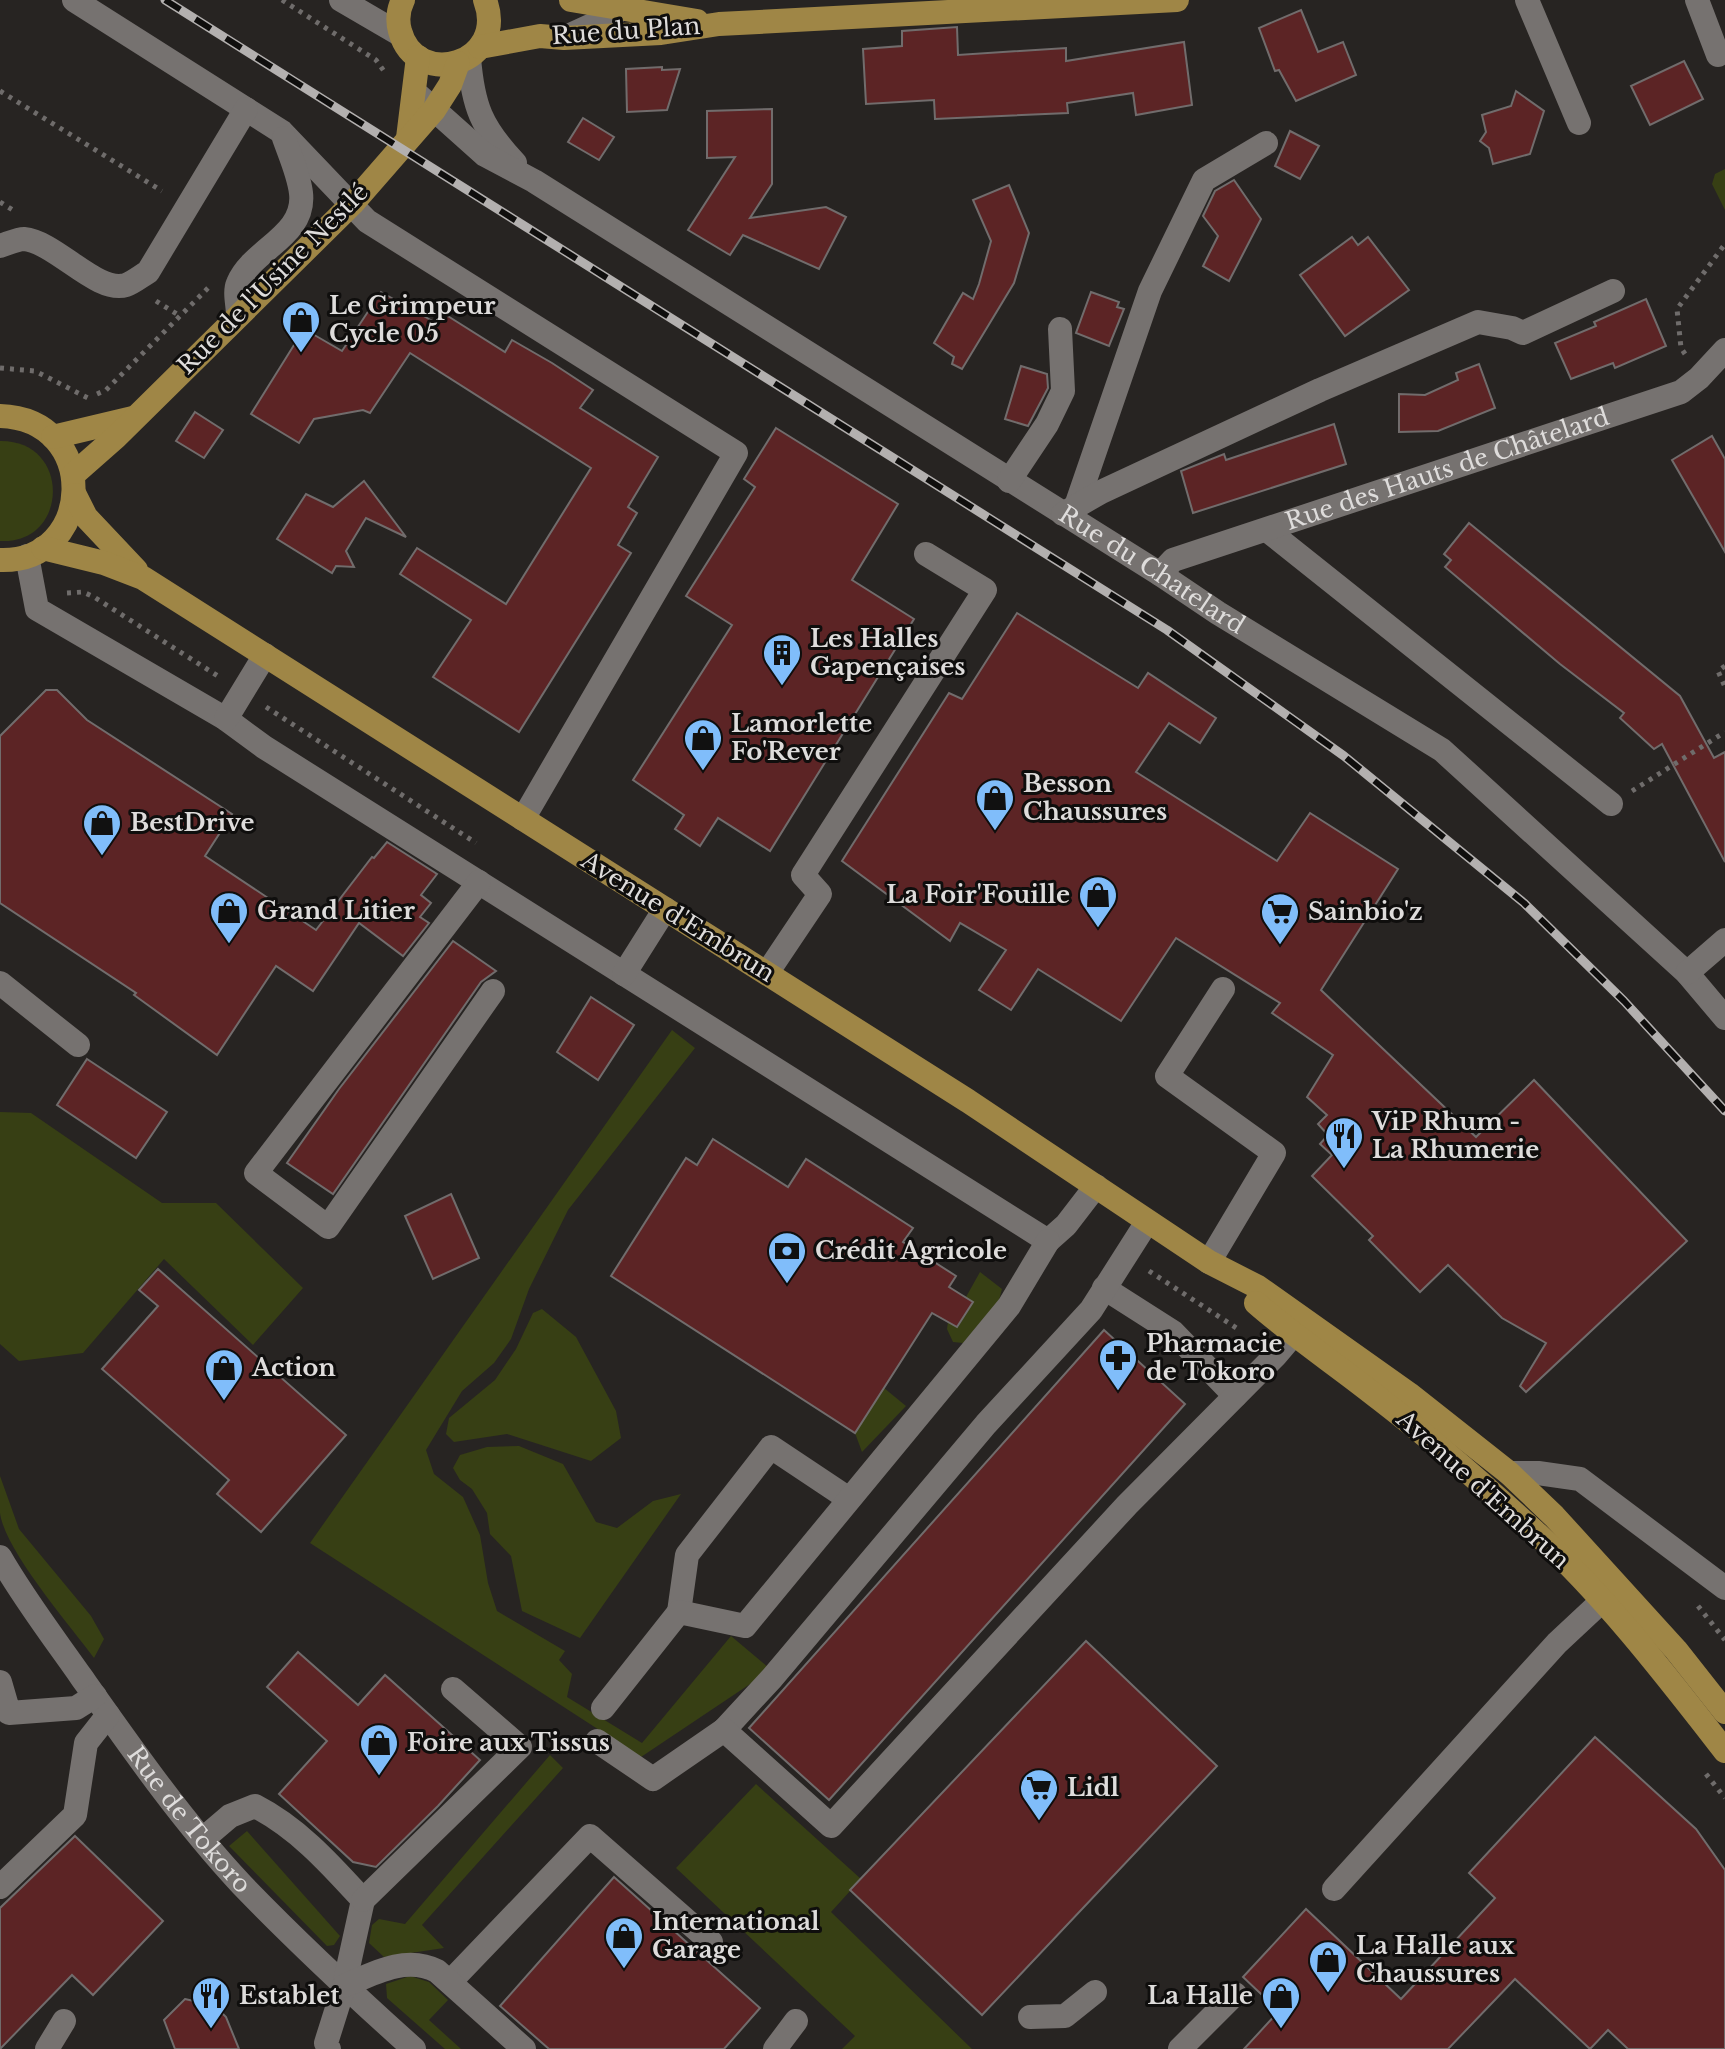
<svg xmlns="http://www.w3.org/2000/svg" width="1725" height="2049" font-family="'Libre Baskerville',serif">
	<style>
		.green { fill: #373f14 }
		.building { fill: #5c2425; stroke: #716c6c; stroke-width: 2 }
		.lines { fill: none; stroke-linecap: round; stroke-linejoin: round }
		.path { stroke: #6f6c6b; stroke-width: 5; stroke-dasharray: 4 6; stroke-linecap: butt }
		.minor { stroke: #767270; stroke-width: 24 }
		.major { stroke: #9f8646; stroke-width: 24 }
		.rail-casing { stroke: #b3b0af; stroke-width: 9 }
		.rail { stroke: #0f0e0d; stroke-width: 6; stroke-dasharray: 18; stroke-linecap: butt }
		.labels { text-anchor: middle; stroke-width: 6; stroke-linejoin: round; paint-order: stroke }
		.street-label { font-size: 24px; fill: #dedcdb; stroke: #0f0e0d }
		.poi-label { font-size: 24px; font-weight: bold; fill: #dedcdb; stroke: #0f0e0d; text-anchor: start }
	</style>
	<rect width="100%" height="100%" fill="#272422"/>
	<g class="green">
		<polygon points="1725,169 1725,210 1712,184 1715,174"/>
		<path d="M0,441c72,-1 69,104 0,100z"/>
		<polygon points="672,1030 695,1048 568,1210 529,1289 511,1339 494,1363 462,1391 426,1450 434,1474 463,1497 480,1535 488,1583 497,1611 565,1651 559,1660 572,1674 567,1697 642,1743 731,1636 769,1668 762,1676 641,1757 310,1543"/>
		<polygon points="0,1112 31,1113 162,1203 216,1203 303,1288 253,1345 164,1259 83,1353 19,1361 0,1344"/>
		<polygon points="980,1272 1002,1289 999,1300 963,1343 953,1342 947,1329 948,1322 958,1327 973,1303 966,1297"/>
		<polygon points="542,1309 576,1337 616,1411 621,1438 591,1461 507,1434 454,1442 446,1434 449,1418 495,1380 516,1349 533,1313"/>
		<polygon points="884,1388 906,1406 862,1452 855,1433"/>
		<polygon points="519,1446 563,1464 596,1522 617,1528 653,1501 681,1494 580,1638 522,1611 511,1556 490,1534 487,1513 472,1489 460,1480 453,1468 460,1455 487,1447"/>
		<path d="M0,1476l19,53 72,87 13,23 -10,19c-24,-33 -89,-107 -94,-145 0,-12 0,-25 0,-37z"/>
		<polygon points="550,1755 563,1768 422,1925 444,1948 384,1957 369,1943 372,1925 379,1919 405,1924"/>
		<polygon points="756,1784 861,1879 831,1912 972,2049 842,2049 855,2036 676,1868"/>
		<polygon points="247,1831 340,1936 334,1945 327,1946 229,1846"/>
		<polygon points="410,1976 429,1982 448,2000 429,2020 461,2049 445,2049 387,1998 386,1984"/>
	</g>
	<g class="building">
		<polygon points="1301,10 1318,52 1343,42 1356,75 1296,101 1279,70 1275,71 1259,28"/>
		<polygon points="957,27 958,55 1066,48 1066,61 1184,42 1192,105 1136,115 1133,93 1067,103 1068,113 935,119 934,100 866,104 863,49 902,46 902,31"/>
		<polygon points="1684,61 1703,99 1650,125 1631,86"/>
		<polygon points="662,67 662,70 680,69 667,110 627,112 626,69"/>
		<polygon points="1516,91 1544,111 1530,154 1493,164 1489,148 1480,141 1486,132 1482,115 1511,106"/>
		<polygon points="772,109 772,184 750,218 826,207 846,217 819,269 743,235 730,255 688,230 735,157 707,158 707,111"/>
		<polygon points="583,118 614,137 599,160 568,142"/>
		<polygon points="1290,131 1319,146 1300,179 1275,166"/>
		<polygon points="1234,180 1261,219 1229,281 1203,266 1218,236 1203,216 1215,191"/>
		<polygon points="1009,185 1029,233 1014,283 962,369 952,364 954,357 934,343 963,293 973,299 979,284 991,241 973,200"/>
		<polygon points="1352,237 1358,245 1368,237 1409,290 1345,336 1300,275"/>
		<polygon points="381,292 436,323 443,313 505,352 512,340 552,363 593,390 580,408 658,457 628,507 637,513 618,545 631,553 519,732 433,677 471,620 400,574 417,548 506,604 591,468 410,353 370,413 363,410 314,419 299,443 251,414 304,329 342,351"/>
		<polygon points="1091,292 1119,302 1117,307 1124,309 1109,346 1076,333"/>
		<polygon points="1646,299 1666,346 1615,368 1613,363 1571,379 1555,343 1596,326 1594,322"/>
		<polygon points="1479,364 1495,408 1438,431 1399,432 1399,394 1425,395 1458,380 1456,373"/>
		<polygon points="1021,366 1047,374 1048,388 1028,426 1005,419"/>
		<polygon points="195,412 223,430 204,458 176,441"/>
		<polygon points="1334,424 1346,464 1193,513 1181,471 1224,454 1226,460"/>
		<polygon points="776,428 898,504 852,580 914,619 770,851 718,818 700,846 675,829 684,815 633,780 732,625 686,596 755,487 744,479"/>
		<polygon points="1712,436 1725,459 1725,552 1672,460"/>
		<polygon points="364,481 406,537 366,518 346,551 354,567 336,566 332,573 277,539 306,494 333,507"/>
		<polygon points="1469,523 1680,696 1714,758 1725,752 1725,862 1662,744 1654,749 1620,718 1624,713 1560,664 1445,567 1451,560 1444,554"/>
		<polygon points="1017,613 1138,688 1148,673 1216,718 1200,743 1169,723 1136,772 1277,861 1310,813 1398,869 1321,990 1476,1137 1534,1080 1687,1241 1526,1392 1520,1386 1546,1343 1502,1318 1448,1265 1420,1292 1369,1240 1373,1236 1312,1176 1332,1155 1320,1144 1328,1135 1318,1124 1327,1115 1307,1097 1333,1055 1272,1013 1280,1003 1176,938 1121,1021 1038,969 1011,1010 979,990 1006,950 960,923 950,941 842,861 949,693 962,699"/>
		<polygon points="46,690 57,690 87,720 232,814 205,856 316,930 372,857 374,858 387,842 437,874 421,895 431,903 420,917 429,923 403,956 359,923 313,991 276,966 217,1055 134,995 136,993 0,903 0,736"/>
		<polygon points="453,941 496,971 481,982 333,1194 287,1163 339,1089"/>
		<polygon points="591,997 634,1025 598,1080 557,1052"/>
		<polygon points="87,1059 167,1112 136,1158 57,1105"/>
		<polygon points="713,1139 788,1187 806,1159 913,1228 903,1242 956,1276 949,1287 973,1302 957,1327 932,1313 855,1433 611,1276 686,1158 697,1165"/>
		<polygon points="451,1194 479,1258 433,1279 405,1216"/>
		<polygon points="158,1269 346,1435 261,1532 217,1494 229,1480 102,1369 158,1306 139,1290"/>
		<polygon points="1104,1330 1185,1404 829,1800 749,1728"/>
		<polygon points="1086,1641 1217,1766 982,2015 850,1890"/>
		<polygon points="298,1652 358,1705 385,1675 480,1760 438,1806 376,1867 353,1862 279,1794 327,1741 267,1687"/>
		<polygon points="1595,1737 1696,1829 1725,1870 1725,2049 1628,2049 1608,2030 1590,2049 1515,1979 1448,2049 1244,2049 1279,2011 1243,1977 1306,1909 1401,1999 1495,1898 1469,1873"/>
		<polygon points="75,1836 163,1921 93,1995 72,1975 0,2049 0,1908"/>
		<polygon points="614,1877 760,2008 724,2049 549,2049 500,2006"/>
		<polygon points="185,1999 215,2006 226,2017 239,2049 175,2049 164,2020"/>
	</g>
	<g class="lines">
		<g class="path">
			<polyline points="282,0 376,60 386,74"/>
			<polyline points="0,91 162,191"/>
			<polyline points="0,202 16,212"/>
			<polyline points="156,301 180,316"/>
			<polyline points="1685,354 1681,348 1677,309 1725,244"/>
			<polyline points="0,368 35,371 88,398"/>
			<polyline points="97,394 106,390 208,288"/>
			<polyline points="67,593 83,592 94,597 221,678"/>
			<polyline points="1725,666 1718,671 1725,687"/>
			<polyline points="266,707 476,843"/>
			<polyline points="1632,791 1725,732"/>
			<polyline points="1149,1271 1238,1329"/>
			<polyline points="1698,1606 1725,1640"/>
			<polyline points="1706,1774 1725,1798"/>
		</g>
		<g class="minor">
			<polyline points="74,0 282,132 367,221 736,453 523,819"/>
			<polyline points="341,0 401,35"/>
			<polyline points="1527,0 1579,123"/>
			<polyline points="1697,0 1718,55"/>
			<polyline points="566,37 612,16 627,0"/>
			<path d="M469,58c4,48 12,69 46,105"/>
			<path id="s1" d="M419,96l66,59 49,26 626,393 58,39 224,137 245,223 38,45"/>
			<path d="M0,246c7,-2 17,-7 24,-7 32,3 73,55 102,46 8,-3 15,-9 22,-13l98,-163"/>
			<path d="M238,315c0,-10 -4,-23 0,-32 14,-34 68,-47 63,-90 -2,-18 -11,-38 -17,-55"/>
			<polyline points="1009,481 1047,424 1063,391 1060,329"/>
			<polyline points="1076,506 1150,291 1204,180 1266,143"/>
			<polyline points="1063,514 1101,492 1320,390 1478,322 1512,328 1523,333 1613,291"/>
			<polyline points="1267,530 1611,804"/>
			<polyline points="27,556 37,609 226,719 264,747 1048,1241 1066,1225 1096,1186"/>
			<path id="s2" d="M1160,574l13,-14 508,-168 18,-14 26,-28"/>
			<polyline points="226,719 265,655"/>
			<polyline points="479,882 256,1173 328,1227 493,991"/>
			<polyline points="767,973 820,894 803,875 985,590 926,554"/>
			<polyline points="1687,973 1725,940"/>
			<polyline points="624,974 665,909"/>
			<polyline points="0,983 78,1045"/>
			<polyline points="1209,1262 1274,1153 1167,1076 1223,989"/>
			<polyline points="1104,1288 1173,1332 1235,1396"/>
			<polyline points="1509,1473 1538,1473 1580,1479 1725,1588"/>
			<path id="s3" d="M0,1557c24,42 54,81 82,121 50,71 101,144 160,207 55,57 113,111 172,164"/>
			<polyline points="679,1612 687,1555 771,1447 849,1499"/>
			<polyline points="0,1682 9,1713 76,1708 95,1696"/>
			<polyline points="603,1708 679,1612 745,1626 1009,1306 1048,1241"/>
			<polyline points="724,1730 772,1678 986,1424 1091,1310 1147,1222"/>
			<polyline points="597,1741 653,1779 724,1730 831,1826 1127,1505 1276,1355 1293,1335"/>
			<path d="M203,1839l27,-23 25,-10c43,22 75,58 108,94l-19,86 -18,57 3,6"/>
			<polyline points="0,1887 75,1815 86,1743 108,1715"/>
			<polyline points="1334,1889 1557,1643 1602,1601"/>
			<polyline points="363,1900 520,1747 453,1689"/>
			<polyline points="450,1982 590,1836 711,1942"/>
			<path d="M344,1986c30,-13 62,-31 93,-15l87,78"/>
			<polyline points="1030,2017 1065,2016 1095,1992"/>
			<polyline points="47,2049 64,2021"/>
			<polyline points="775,2049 796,2021"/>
			<polyline points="1180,2049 1235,1994"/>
		</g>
		<g class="major">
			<path d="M403,0c-5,10 -6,20 -3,31 16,60 109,33 85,-31"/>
			<polyline points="571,0 697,21"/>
			<polyline points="480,47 540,36 564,38 661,33 719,24 1177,0"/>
			<polyline points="408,138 418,57"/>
			<path d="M0,416c101,3 95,147 0,144"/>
			<polyline points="53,437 133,418"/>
			<polyline points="74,474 116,437 352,204 434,110 450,85 458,63"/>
			<polyline points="75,495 86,517 136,570"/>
			<polyline points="43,548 104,563 143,578 968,1101 1209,1262 1258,1287 1409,1394 1509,1473 1554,1516 1676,1650 1725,1712"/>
			<path d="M1256,1303c40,35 84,64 125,97 53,41 104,86 153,131 71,65 131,143 191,220"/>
		</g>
		<defs>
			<polyline id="rail" points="165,0 1167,630 1344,756 1524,903 1624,1001 1725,1111"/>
		</defs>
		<use href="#rail" class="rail-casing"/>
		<use href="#rail" class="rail"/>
	</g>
	<defs>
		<symbol id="shop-pin" viewBox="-11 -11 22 30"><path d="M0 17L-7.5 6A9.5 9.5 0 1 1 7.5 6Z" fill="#80bdfa" stroke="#0f0e0d"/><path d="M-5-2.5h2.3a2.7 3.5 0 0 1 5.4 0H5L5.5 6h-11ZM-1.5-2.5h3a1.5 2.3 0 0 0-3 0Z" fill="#111"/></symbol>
		<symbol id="building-pin" viewBox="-11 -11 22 30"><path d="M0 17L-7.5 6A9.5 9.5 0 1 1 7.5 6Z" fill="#80bdfa" stroke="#0f0e0d"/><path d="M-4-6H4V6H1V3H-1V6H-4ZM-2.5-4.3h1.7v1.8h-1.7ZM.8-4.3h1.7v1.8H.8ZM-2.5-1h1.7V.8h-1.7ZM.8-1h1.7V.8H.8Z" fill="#111"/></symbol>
		<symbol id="supermarket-pin" viewBox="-11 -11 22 30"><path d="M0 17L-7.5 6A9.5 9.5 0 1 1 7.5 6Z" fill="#80bdfa" stroke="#0f0e0d"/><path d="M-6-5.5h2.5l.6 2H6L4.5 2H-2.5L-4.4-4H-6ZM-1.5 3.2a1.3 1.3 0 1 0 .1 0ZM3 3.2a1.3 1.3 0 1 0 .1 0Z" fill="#111"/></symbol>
		<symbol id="restaurant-pin" viewBox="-11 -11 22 30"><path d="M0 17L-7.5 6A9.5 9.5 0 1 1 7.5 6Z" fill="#80bdfa" stroke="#0f0e0d"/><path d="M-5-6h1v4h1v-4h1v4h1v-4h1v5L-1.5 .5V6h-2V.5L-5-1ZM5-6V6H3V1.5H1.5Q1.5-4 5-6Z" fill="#111"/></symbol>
		<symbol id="bank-pin" viewBox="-11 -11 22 30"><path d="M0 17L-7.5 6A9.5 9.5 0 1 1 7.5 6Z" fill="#80bdfa" stroke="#0f0e0d"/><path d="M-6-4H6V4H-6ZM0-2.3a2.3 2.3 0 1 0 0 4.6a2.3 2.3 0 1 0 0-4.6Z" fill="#111"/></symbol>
		<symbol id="pharmacy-pin" viewBox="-11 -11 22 30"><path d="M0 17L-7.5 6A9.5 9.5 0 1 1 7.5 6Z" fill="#80bdfa" stroke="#0f0e0d"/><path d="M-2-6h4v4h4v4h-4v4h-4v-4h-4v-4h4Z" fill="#111"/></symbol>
	</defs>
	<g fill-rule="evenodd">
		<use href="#shop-pin" x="279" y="298" width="44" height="60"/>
		<use href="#building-pin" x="760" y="631" width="44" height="60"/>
		<use href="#shop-pin" x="681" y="716" width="44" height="60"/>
		<use href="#shop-pin" x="973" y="776" width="44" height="60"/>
		<use href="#shop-pin" x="80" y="801" width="44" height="60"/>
		<use href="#shop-pin" x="1076" y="873" width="44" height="60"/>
		<use href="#shop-pin" x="207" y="889" width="44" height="60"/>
		<use href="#supermarket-pin" x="1258" y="890" width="44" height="60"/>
		<use href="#restaurant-pin" x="1322" y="1114" width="44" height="60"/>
		<use href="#bank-pin" x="765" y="1229" width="44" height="60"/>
		<use href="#pharmacy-pin" x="1096" y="1336" width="44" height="60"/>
		<use href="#shop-pin" x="202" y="1346" width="44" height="60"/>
		<use href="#shop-pin" x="357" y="1721" width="44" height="60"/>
		<use href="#supermarket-pin" x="1017" y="1766" width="44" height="60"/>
		<use href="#shop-pin" x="602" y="1914" width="44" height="60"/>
		<use href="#shop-pin" x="1306" y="1938" width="44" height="60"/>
		<use href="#restaurant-pin" x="189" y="1974" width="44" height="60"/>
		<use href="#shop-pin" x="1259" y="1974" width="44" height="60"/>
	</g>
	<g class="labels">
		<g class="street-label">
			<text transform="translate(626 31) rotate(-4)" y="8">Rue du Plan</text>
			<text transform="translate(273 279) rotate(-45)" y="8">Rue de l'Usine Nestlé</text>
			<text dy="8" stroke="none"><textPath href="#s2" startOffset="308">Rue des Hauts de Châtelard</textPath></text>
			<text dy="8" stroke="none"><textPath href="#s1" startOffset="874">Rue du Chatelard</textPath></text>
			<text transform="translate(678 917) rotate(32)" y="8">Avenue d'Embrun</text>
			<text transform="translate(1483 1490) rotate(42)" y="8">Avenue d'Embrun</text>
			<text dy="8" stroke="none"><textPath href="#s3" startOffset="324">Rue de Tokoro</textPath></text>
		</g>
		<g class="poi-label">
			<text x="329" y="314">Le Grimpeur<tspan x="329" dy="28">Cycle 05</tspan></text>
			<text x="810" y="647">Les Halles<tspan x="810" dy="28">Gapençaises</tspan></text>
			<text x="731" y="732">Lamorlette<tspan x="731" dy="28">Fo'Rever</tspan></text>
			<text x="1023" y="792">Besson<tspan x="1023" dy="28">Chaussures</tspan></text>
			<text x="130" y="831">BestDrive</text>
			<text x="1070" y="903" text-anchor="end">La Foir'Fouille</text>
			<text x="257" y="919">Grand Litier</text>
			<text x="1308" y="920">Sainbio'z</text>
			<text x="1372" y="1130">ViP Rhum -<tspan x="1372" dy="28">La Rhumerie</tspan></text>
			<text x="815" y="1259">Crédit Agricole</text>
			<text x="1146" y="1352">Pharmacie<tspan x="1146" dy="28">de Tokoro</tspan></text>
			<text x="252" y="1376">Action</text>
			<text x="407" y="1751">Foire aux Tissus</text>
			<text x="1067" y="1796">Lidl</text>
			<text x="652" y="1930">International<tspan x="652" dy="28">Garage</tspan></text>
			<text x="1356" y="1954">La Halle aux<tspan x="1356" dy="28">Chaussures</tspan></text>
			<text x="239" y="2004">Establet</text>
			<text x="1253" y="2004" text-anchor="end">La Halle</text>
		</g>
	</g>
</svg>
